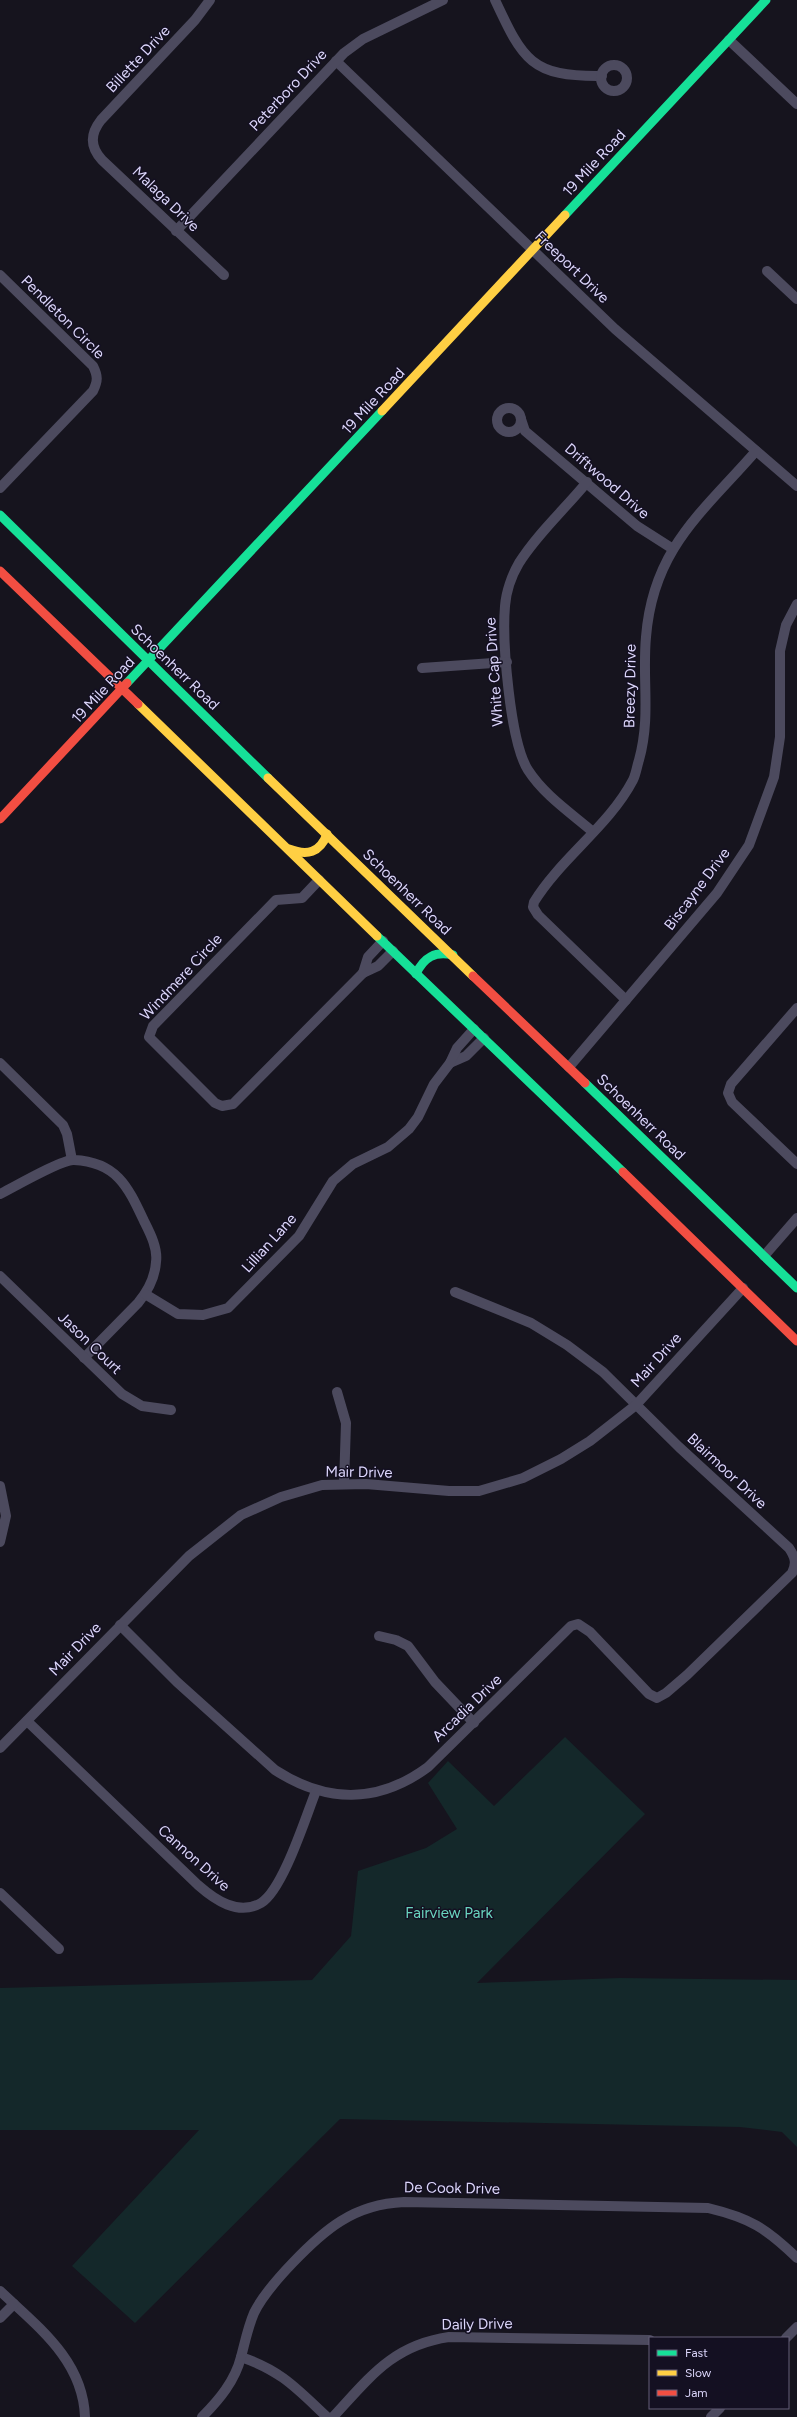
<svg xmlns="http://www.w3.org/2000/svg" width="797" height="2417" font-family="Figtree,sans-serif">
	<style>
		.green { fill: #14282a }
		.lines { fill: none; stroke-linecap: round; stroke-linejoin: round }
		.street { stroke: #4c4a5e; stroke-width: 10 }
		.fast { stroke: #16e098; stroke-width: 9 }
		.slow { stroke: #ffcf43; stroke-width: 9 }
		.jam { stroke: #f24e42; stroke-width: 9 }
		.labels { text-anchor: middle; stroke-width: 3; stroke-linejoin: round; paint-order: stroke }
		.street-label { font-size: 15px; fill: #dcd6fb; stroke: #141022 }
		.park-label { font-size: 15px; fill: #69d4bf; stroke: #141022 }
	</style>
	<rect width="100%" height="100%" fill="#16141e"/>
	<polygon class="green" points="565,1737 645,1814 477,1983 620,1978 797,1980 797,2147 782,2132 740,2127 340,2119 135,2323 72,2266 199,2130 0,2130 0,1988 312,1980 351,1936 358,1871 426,1848 457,1829 428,1783 448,1761 494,1806"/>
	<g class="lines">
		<g class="street">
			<path d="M210,0l-15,20 -94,100c-11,14 -11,27 1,40l122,115"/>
			<path d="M495,0c28,60 36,77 107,76"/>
			<polyline points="729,40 797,104"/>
			<polyline points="336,61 615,329 797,486"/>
			<circle cx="614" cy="78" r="13"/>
			<polyline points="176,231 344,53 363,39 443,0"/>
			<polyline points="767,271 797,299"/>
			<path d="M0,275l93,91c5,10 5,15 0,25l-93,97"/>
			<circle cx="509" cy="420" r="12"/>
			<polyline points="521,419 525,431 637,526 673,549"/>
			<path d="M587,482c-22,27 -50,52 -68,81 -7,12 -13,29 -14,43 -3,35 5,136 23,164 16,25 43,43 65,62"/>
			<polyline points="422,668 507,662"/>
			<polyline points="319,880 302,898 276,900 153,1026 149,1037 215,1103 222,1106 233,1104 363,973"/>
			<polyline points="383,941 368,957 363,973 378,966 393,951"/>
			<path d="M626,1000l-88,-85 -5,-8 1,-5c27,-44 75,-76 99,-122 3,-6 4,-14 6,-20 12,-43 3,-81 7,-123 7,-89 57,-125 110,-186"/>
			<polyline points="797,1008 731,1084 728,1093 732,1102 797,1164"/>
			<polyline points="0,1063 63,1125 67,1134 72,1160"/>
			<polyline points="450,1063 466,1056 484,1038"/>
			<polyline points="569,1067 717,893 749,845 774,777 780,737 780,651 786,625 797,604"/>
			<path d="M0,1194c14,-7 62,-35 74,-34 43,2 54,27 70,61 6,12 14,27 12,41 -1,15 -8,29 -18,41l-54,55"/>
			<polyline points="764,1256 797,1218"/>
			<polyline points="0,1276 122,1394 142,1406 171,1410"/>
			<polyline points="145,1294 178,1314 203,1315 228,1308 299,1236 333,1181 353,1164 388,1147 409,1129 418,1117 434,1084 450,1063 457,1048 474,1029"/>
			<polyline points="337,1392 346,1423 344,1484"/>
			<polyline points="0,1486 6,1516 0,1542"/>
			<path d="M120,1625l57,57 98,88c51,33 103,34 153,-3l143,-141 7,-2 12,8 59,62 8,4 9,-5 21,-18 105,-102c5,-10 3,-16 -3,-25l-110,-101 -76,-75 -36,-27 -36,-22 -76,-31"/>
			<polyline points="379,1636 396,1640 408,1646 435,1682 474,1723"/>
			<path d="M27,1721l171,164c17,15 40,31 63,18 22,-13 45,-87 55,-112"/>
			<polyline points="0,1748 189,1556 241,1515 281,1497 322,1485 366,1484 449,1491 479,1491 523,1478 561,1459 590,1441 636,1405 743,1288"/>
			<polyline points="0,1893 59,1949"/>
			<path d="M0,2291c38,36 83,69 85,126"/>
			<polyline points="0,2318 14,2304"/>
			<polyline points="786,2338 797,2327"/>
			<path d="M241,2357c41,14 56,32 86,60"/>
			<path d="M202,2417c17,-17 33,-36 39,-60 4,-15 7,-30 13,-44 13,-27 61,-76 87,-92 19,-12 41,-18 63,-19l304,6c42,10 58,20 89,50"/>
			<path d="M333,2417c37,-40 60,-72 116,-80l201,3"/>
			<polyline points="711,2417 720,2408"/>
		</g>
		<g class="fast">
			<polyline points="565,215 766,0"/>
			<polyline points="0,515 268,778"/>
			<polyline points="127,683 382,411"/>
			<polyline points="377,936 623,1172"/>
			<path d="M416,974c8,-17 19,-23 37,-19"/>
			<polyline points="585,1083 797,1288"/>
		</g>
		<g class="slow">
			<polyline points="382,411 565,215"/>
			<polyline points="138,704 377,936"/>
			<polyline points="268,778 473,976"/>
			<path d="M289,849c18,7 31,4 38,-15"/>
		</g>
		<g class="jam">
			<polyline points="0,571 138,704"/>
			<polyline points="0,819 127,683"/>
			<polyline points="473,976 585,1083"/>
			<polyline points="623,1172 797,1341"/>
		</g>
	</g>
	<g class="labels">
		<g class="street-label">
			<text transform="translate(138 59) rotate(-47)" y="5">Billette Drive</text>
			<text transform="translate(288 90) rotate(-47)" y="5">Peterboro Drive</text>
			<text transform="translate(594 163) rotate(-47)" y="5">19 Mile Road</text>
			<text transform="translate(166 199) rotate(44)" y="5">Malaga Drive</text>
			<text transform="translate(572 267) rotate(44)" y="5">Freeport Drive</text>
			<text transform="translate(63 317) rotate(45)" y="5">Pendleton Circle</text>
			<text transform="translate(373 401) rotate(-47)" y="5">19 Mile Road</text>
			<text transform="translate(607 481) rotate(41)" y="5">Driftwood Drive</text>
			<text transform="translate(175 667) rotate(44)" y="5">Schoenherr Road</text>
			<text transform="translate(494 672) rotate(-94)" y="5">White Cap Drive</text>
			<text transform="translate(630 686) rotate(-89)" y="5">Breezy Drive</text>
			<text transform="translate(103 690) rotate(-47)" y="5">19 Mile Road</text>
			<text transform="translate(697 889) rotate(-53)" y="5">Biscayne Drive</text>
			<text transform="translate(407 892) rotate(44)" y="5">Schoenherr Road</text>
			<text transform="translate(181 977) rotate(-47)" y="5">Windmere Circle</text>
			<text transform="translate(641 1117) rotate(44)" y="5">Schoenherr Road</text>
			<text transform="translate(269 1243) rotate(-48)" y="5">Lillian Lane</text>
			<text transform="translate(90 1343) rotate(44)" y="5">Jason Court</text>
			<text transform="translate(656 1360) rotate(-48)" y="5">Mair Drive</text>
			<text transform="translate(727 1471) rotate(43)" y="5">Blairmoor Drive</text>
			<text transform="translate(359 1472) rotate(1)" y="5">Mair Drive</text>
			<text transform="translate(75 1649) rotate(-46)" y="5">Mair Drive</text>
			<text transform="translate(467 1708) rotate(-44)" y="5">Arcadia Drive</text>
			<text transform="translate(194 1858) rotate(42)" y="5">Cannon Drive</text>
			<text transform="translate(452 2188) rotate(1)" y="5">De Cook Drive</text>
			<text transform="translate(477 2324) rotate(-1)" y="5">Daily Drive</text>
		</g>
		<g class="park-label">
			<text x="449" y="1918">Fairview Park</text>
		</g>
	</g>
	<rect x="649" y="2337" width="140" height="72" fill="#141022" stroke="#645f79"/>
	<rect x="657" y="2350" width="20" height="6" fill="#16e098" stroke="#645f79"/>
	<text x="685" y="2357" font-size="12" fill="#dcd6fb">Fast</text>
	<rect x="657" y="2370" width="20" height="6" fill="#ffcf43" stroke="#645f79"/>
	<text x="685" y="2377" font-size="12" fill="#dcd6fb">Slow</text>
	<rect x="657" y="2390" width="20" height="6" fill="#f24e42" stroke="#645f79"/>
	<text x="685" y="2397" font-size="12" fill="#dcd6fb">Jam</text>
</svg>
